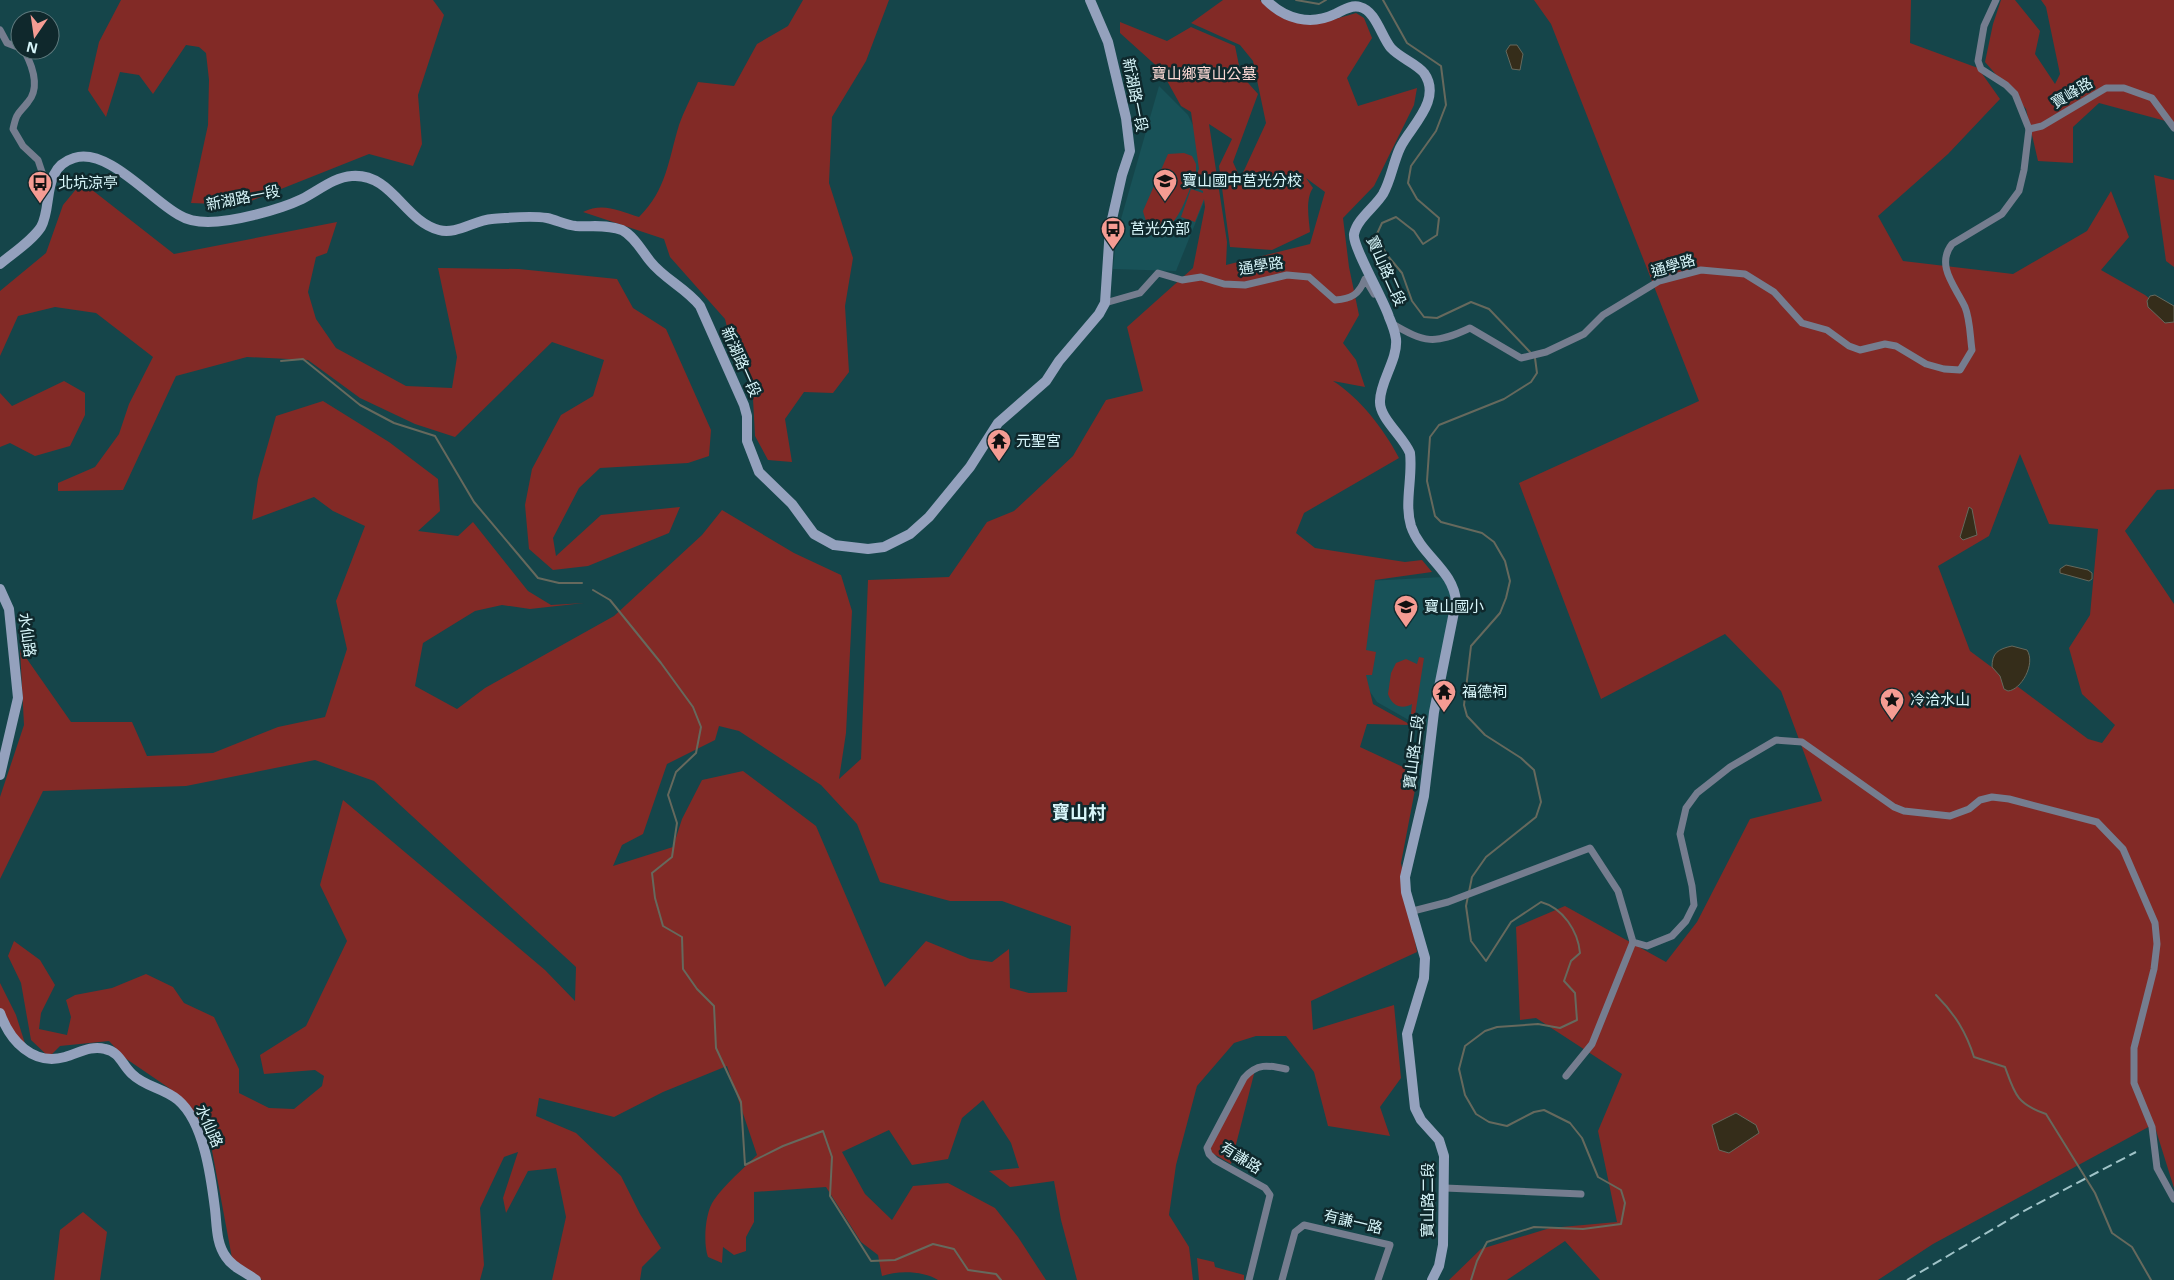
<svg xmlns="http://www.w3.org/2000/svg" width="2174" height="1280" font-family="'Noto Sans','Noto Sans TC',sans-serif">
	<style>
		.built { fill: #185258 }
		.green { fill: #822a26; fill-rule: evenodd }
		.water { fill: #352d1a; stroke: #66695d }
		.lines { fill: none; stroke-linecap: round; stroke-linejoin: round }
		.stream { stroke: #66695d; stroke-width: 2 }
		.street { stroke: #757d8f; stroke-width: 7 }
		.secondary { stroke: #94a1bd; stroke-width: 10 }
		.rail { stroke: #a0c3c8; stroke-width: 2; stroke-dasharray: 10 5; stroke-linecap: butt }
		.labels { text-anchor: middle; stroke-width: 5; stroke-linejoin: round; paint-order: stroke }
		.park-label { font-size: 15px; fill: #fad7d3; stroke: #0f282c }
		.street-label { font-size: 15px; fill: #d8f6fa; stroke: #0f282c }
		.poi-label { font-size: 15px; fill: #d8f6fa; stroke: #0f282c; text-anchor: start }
		.quarter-label { font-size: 18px; font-weight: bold; fill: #d8f6fa; stroke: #0f282c }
	</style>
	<rect width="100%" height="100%" fill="#15454a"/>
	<g class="built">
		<polygon points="1159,86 1188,115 1216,172 1176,271 1113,269 1117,233"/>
		<polygon points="1443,577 1454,601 1428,731 1377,702 1358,674 1367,581"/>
	</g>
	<g class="green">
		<polygon points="121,0 433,0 444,15 418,95 422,144 413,166 369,154 241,205 191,203 208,125 209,80 206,53 199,47 186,45 153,94 139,75 120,72 106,117 88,90 99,42"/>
		<path d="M803,0h86l-23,61 -34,56 -3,66 24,75 -8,48 4,66 -16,21 -29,-1 -19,27 7,43 -24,-2 -13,-24 -3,-56 -20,-33 -7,-28 -55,-62 -6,-18 -81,-27c20,-10 36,-1 56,5 28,-28 29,-56 40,-92 5,-14 13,-29 19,-43l36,4 23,-42 31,-18z"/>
		<path d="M1223,0h37c30,33 59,24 96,13l8,5 8,20 -25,40 11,28 59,-18 -3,17 -40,81 -31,32 6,49 10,48 -16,28 13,17 9,27 -32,-6c27,17 51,48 66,77l-95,55 -8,20 19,15 90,14 17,-2 10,12 -57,8 -9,70 10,2 -4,23h-6l7,29 38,21 -44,-1 -7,23 58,27 -17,89 16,89 -106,49 2,29 81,-25 7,73 -21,29 10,29 -62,-10 -14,-54 -28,-36h-30l-22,7 -37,43 -21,79 -7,50 20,32 4,33h-116l-16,-60 -7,-39 -44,6 -21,-16 30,-3 -8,-25 -28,-43 -21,18 -14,41 -36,6 -23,-35 -47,22 23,42 27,26 21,-34 35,-3 47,25 23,29 28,43h-108c-14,-9 -40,-10 -56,-4l-4,-21 -17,-13 -35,-55 -72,5v30l-8,15v14l-12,4 -11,-8 -1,16 -14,-6c-5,-14 -3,-45 6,-57 11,-16 29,-31 43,-45l-30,-89 -64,26 -49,25 -75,-19 -3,18 40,17 45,43 19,38 21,34 -19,19 -2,13h-88l14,-63 -10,-49 -28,3 -22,42 -3,-15 15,-46 -14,5 -24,51 4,57 -4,15h-218l-30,-22 -24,-129 -39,-41 -44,-30 -16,-17 -49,5 -11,11 -18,-17 -10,-57 -13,-27 6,-15 26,19 15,25 -14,28 -2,16 28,6 4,-18 -5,-17 9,-5 37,-7 34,-14 27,13 11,16 30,14 25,52v24l30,15 25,1 28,-23 2,-10 -9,-6 -51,4 -4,-19 46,-29 41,-85 -27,-56 23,-85 202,170 30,31 1,-34 -202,-186 -59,-21 -129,26 -143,5 -43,88v-82l24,-72 -4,-76 51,73h61l15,34 66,-3 65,-26 47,-10 22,-68 -11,-48 29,-75 -32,-15 -19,-14 -62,23 6,-41 18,-63 47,-15 66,41 49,37 2,32 -22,20 40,5 15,-14 55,69 23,14 33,-2 -54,6 -28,-4 -27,6 -52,32 -8,43 42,23 28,-21 129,-72 88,-81 20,-25 72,43 47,22 11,36 -6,122 -7,46 22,-20 7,-179 81,-3 38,-55 27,-11 59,-55 33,-56 37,-9 -16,-64 66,-59 12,-61 -1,-8 -9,23 -14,-5 10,-28 12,4v-2l-11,-5 7,-17 -8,-57 -10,-6 -20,-36 -41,-37v-11l47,19 24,-14 44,19 6,29 17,19 -25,68 12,27 53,-11 -57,-1 25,-54 -13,-62 -13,-16 -49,-22zM1209,124l23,15 -13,27 11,81 42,3 38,-18c-1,-12 -5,-33 3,-44l-7,-10 19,14 -15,52 -84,21 1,-23zM719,726l20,5 82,54 36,39 23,58 70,19h52l69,25 -4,66 -38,1 -19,-5 -1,-39 -17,13 -22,-3 -44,-18 -41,46 -69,-161 -73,-55 -41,9 -20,39 -9,28 -60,19 9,-21 21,-11 24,-70 48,-24z"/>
		<path d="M1534,0h377l-1,43 68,25 22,31 -52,55 -70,62 25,45 110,13 74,-43 24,-40 18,46 -28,33 44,25 29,23v171l-17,1 -32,41 49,73v584l-20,-64 -221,120 -55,36h-278l-35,-39 -58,39h-58l32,-31 69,-21 67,-6 -19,-91 24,-57 -86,-56 -16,2 -4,-93 49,-21 101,56 31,-40 53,-103 72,-18 -41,-110 -56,-57 -124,65 -82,-216 180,-82 -148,-377zM2020,454l29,70 49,5 -8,86 -21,33 13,46 33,31 -13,18 -14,-4 -118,-88 -32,-85 51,-30z"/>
		<polygon points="2001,0 2015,0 2040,31 2035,54 2055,84 2060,74 2046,7 2041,0 2174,0 2174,125 2173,123 2099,103 2073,127 2073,163 2038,161 2026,109 1985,62 1993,24"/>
		<path d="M1184,153l8,3 4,8v9c-7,15 -18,61 -40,56 -9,-3 -11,-10 -13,-18l25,-57z"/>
		<polygon points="2154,175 2174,180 2174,267 2166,261"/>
		<polygon points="82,182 174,254 337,222 327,253 316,257 308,292 316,319 336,348 406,386 452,388 457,357 438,268 519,269 617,279 633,308 666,329 711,430 709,456 688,463 600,468 579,488 553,538 556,556 601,515 680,507 669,533 588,566 553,570 529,549 525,505 532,469 561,415 593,396 604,360 552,342 455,437 415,424 360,398 308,360 247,357 176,376 123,490 58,491 58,483 95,467 119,434 129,404 153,357 96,313 55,307 18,316 0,356 0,291 46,253 63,205"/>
		<polygon points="64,381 85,393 85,415 70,446 35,456 10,443 0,447 0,393 12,406"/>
		<path d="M1419,657l5,1 -9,57 -4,-1 1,-10c-10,6 -20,2 -24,-10l3,-21 5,-10 10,-4 11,5z"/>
		<polygon points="0,983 16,1015 27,1050 23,1053 0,1011"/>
		<polygon points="1255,1070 1231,1164 1212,1153 1210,1149 1245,1080"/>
		<polygon points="83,1212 107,1232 100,1280 54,1280 60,1230"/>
		<polygon points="1197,1258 1214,1262 1215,1267 1244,1275 1244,1280 1199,1280"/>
	</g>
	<g class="water">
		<polygon points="1510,45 1517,45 1523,54 1520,70 1512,69 1506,51"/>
		<polygon points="2155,295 2174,306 2174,322 2165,323 2148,307 2147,301 2150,296"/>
		<polygon points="1969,507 1972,509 1977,535 1963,540 1960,537"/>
		<polygon points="2066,565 2088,570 2092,573 2092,579 2089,581 2060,573 2060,569"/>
		<path d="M2012,646l15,4c9,14 -6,40 -19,41l-4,-2 -4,-13 -8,-9c0,-14 6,-18 20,-21z"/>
		<polygon points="1736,1113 1756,1125 1759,1133 1729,1153 1719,1150 1712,1125"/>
	</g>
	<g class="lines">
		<g class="stream">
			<polyline points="1296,0 1319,4 1326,0"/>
			<polyline points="1383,0 1407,43 1441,66 1446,105 1436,131 1411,166 1408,183 1417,199 1439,218 1437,235 1423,244 1414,231 1396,217 1382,223 1376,236 1387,255 1402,273 1412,301 1424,317 1437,318 1471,302 1489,309 1530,352"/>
			<polyline points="281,361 303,359 360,405 394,423 435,436 474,502 538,578 559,583 582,583"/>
			<polyline points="593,590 610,600 661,663 693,707 701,727 696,753 676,772 668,795 677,823 672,857 652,873 655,898 663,926 682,937 683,969 697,989 714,1006 716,1048 741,1102 745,1165 783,1146 823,1131 832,1157 830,1196 871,1261 895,1260 933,1244 954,1249 968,1270 996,1274 1001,1280"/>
			<polyline points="1469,892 1472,877 1486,857 1536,817 1541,802 1534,770 1521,758 1485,735 1467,716 1464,705 1471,646 1500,613 1506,598 1510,581 1505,561 1494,542 1482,533 1441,522 1435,516 1427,481 1430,437 1439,425 1504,399 1531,382 1537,373 1535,358"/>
			<path d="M1468,896l-2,10 5,35 15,20 25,-39 30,-20c22,6 37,29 39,51l-9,8 -7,20 11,12 2,27 -17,8 -22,-4 -41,3 -12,4 -20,15 -6,23 6,26 11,19 13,8 18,4 27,-14 10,-2 26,13 12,15 16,39 23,13 4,13 -4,21 -38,5 -49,-2 -47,15 -10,19 -6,19"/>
			<path d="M1936,995c19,19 30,37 38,62l31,10c10,28 12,37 41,47l49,79 17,40 20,14 19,33"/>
		</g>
		<g class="street">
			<polyline points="0,30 7,43 20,48"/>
			<path d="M24,50c8,15 17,37 4,52 -10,13 -11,9 -15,27l10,17 15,14 10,30"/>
			<polyline points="2029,129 2042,126 2106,88 2124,88 2152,98 2174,128"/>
			<path d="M1105,303l35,-10 18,-20 24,7 19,-3 23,7 21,1 42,-10 22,2 26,23c17,-1 24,-6 30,-21l9,15"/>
			<path d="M1391,323c34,20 43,22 79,5l51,30 25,-6 38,-18 19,-19 56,-34 42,-11 44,4 29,18 28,31 25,7 22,16 11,4 25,-6 11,2 30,18 18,5 16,1 12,-20c-2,-14 -2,-31 -7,-43 -9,-20 -30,-41 -13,-63l50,-30 17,-23 5,-21 5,-41 -14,-35 -9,-9 -25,-16 -3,-8 6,-35 12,-26"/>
			<polyline points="1413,911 1448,902 1590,848 1618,891 1633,942 1647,946 1672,936 1686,921 1694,905 1692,886 1680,834 1686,808 1697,793 1730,767 1776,740 1802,742 1894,807 1904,811 1950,816 1969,809 1980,800 1992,797 2009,799 2097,822 2123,849 2155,923 2157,944 2154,969 2134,1048 2134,1083 2152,1127 2157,1168 2174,1199"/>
			<polyline points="1566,1076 1592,1044 1633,942"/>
			<polyline points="1445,1188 1581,1194"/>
			<path d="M1249,1280l21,-85 -5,-7 -50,-28 -6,-6 -2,-6 37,-70c13,-15 24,-13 42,-9"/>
			<polyline points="1282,1280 1295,1232 1304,1225 1390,1245 1378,1280"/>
		</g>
		<g class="secondary">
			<path d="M1266,0c19,19 44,26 69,14 7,-3 16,-10 25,-7 16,4 21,29 31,41 9,10 25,15 33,25 19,27 -14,54 -24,75 -7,15 -9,32 -17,46 -8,13 -26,25 -29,40 -2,12 30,66 35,83 3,7 6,15 7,22 2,21 -16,42 -16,62 -1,17 23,35 30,52 3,24 -6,50 1,73 10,30 43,44 45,76l-22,110 -10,84 -19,81 1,15 19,66 -1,20 -17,56 8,74 6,12 18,20 5,16 -1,89 -4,21 -7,14"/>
			<path d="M0,264c13,-11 32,-23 41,-37 12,-21 0,-59 33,-69 34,-11 78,43 105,57 8,5 19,7 29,7 25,0 71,-12 94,-23 16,-8 32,-22 50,-23 40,-3 52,45 87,54 17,5 36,-10 53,-11 18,-1 37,-4 55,-1 10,2 18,7 29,8 15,1 31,-2 46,4 12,6 20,21 28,31 14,18 36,27 50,45l44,99 3,11v25l12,31 33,32 22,30 20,11 34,4 16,-2 26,-13 19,-17 41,-50 28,-44 48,-42 13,-20 40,-47 6,-11 5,-75 12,-53 8,-24 -4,-33 -18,-76 -18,-42"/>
			<polyline points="0,589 9,609 18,698 0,775"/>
			<path d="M0,1013c10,28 33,53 65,44 14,-4 26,-12 40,-8 15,3 17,16 27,25 13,13 32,14 46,26 26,22 33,77 37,109 2,17 1,34 11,48 7,11 20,15 30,23"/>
		</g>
		<polyline class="rail" points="1907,1280 2022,1212 2136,1152"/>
	</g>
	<defs>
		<symbol id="school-pin" viewBox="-11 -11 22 30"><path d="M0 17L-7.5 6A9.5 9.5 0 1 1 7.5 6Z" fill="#f59c93" stroke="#0f282c"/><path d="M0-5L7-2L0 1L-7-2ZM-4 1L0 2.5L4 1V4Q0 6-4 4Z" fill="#111"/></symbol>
		<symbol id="bus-pin" viewBox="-11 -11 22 30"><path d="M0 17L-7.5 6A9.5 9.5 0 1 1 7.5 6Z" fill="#f59c93" stroke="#0f282c"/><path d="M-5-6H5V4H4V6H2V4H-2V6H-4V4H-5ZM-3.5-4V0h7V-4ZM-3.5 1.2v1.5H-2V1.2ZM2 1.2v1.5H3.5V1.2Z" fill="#111"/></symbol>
		<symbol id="temple-pin" viewBox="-11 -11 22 30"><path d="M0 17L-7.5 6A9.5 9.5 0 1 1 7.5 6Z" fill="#f59c93" stroke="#0f282c"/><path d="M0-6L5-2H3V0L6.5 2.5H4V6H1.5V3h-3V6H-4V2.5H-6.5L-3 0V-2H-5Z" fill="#111"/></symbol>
		<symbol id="sight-pin" viewBox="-11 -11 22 30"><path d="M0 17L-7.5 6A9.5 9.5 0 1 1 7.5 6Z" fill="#f59c93" stroke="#0f282c"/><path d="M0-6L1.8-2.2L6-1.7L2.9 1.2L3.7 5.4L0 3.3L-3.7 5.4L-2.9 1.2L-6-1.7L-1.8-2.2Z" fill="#111"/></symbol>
	</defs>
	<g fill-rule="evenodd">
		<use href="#school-pin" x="1151" y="167" width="28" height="38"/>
		<use href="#bus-pin" x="26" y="169" width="28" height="38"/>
		<use href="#bus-pin" x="1099" y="215" width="28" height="38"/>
		<use href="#temple-pin" x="985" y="427" width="28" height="38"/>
		<use href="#school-pin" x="1392" y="593" width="28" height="38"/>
		<use href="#temple-pin" x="1430" y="678" width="28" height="38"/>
		<use href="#sight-pin" x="1878" y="686" width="28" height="38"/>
	</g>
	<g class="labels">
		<g class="park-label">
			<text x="1204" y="79">寶山鄉寶山公墓</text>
		</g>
		<g class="street-label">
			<text transform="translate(2072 93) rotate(-31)" y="5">寶峰路</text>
			<text transform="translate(1135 95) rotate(79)" y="5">新湖路一段</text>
			<text transform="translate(243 198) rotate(-11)" y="5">新湖路一段</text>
			<text transform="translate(1261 266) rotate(-9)" y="5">通學路</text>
			<text transform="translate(1673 266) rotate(-17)" y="5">通學路</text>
			<text transform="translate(1386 271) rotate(66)" y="5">寶山路二段</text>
			<text transform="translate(741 362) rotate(66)" y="5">新湖路一段</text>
			<text transform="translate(27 635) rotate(82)" y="5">水仙路</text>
			<text transform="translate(1414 752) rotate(-83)" y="5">寶山路二段</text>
			<text transform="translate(209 1126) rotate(66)" y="5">水仙路</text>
			<text transform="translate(1241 1158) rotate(32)" y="5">有謙路</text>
			<text transform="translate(1428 1200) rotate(-90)" y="5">寶山路二段</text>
			<text transform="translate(1353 1222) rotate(13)" y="5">有謙一路</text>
		</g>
		<g class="poi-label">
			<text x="1182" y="186">寶山國中莒光分校</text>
			<text x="58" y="188">北坑涼亭</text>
			<text x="1130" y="234">莒光分部</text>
			<text x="1016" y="446">元聖宮</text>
			<text x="1424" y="612">寶山國小</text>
			<text x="1462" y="697">福德祠</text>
			<text x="1910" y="705">冷洽水山</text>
		</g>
		<g class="quarter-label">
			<text x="1079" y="819">寶山村</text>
		</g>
	</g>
	<g transform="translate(35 35) rotate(193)"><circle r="24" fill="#0f282c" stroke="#5f7a7e"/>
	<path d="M0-4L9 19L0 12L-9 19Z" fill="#f59c93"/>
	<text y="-8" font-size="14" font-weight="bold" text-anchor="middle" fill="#d8f6fa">N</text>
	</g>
</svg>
